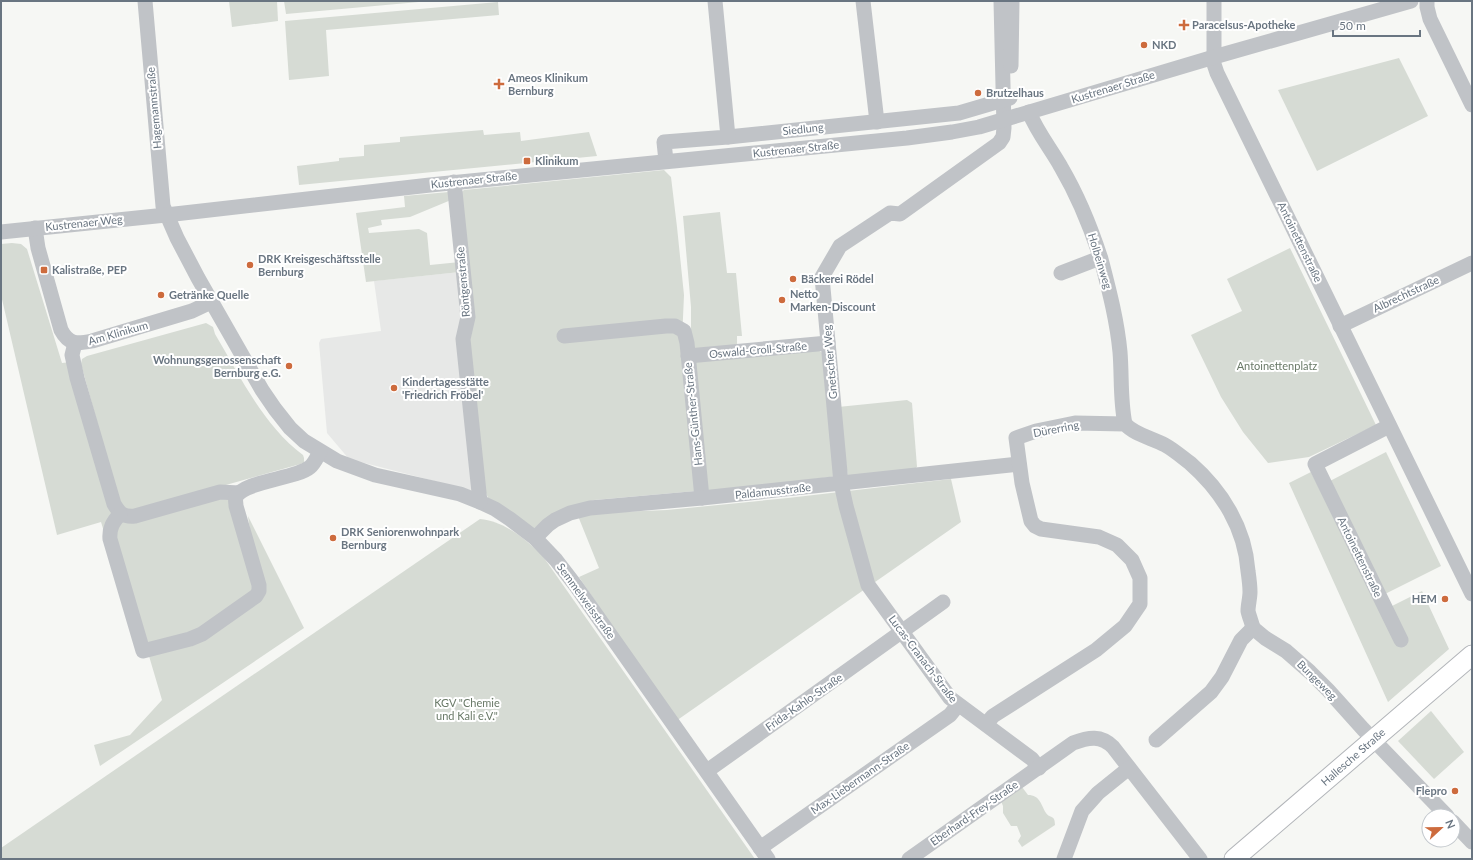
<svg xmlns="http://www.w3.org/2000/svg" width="1473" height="860" font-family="Lato,sans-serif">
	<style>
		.built { fill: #e7e8e7 }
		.green { fill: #d6dbd4 }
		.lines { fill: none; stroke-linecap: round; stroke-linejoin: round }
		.major-casing { stroke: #b2b5b9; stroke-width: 21 }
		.minor { stroke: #c0c3c7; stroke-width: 15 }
		.major { stroke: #fff; stroke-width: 19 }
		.poi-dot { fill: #cd6b3d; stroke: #fff; stroke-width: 1.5 }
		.labels { text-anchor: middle; stroke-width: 4; stroke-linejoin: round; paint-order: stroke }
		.poi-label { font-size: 11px; font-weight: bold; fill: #697581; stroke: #fff; text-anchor: start }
		.street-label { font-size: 11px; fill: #697581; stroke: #fff }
		.park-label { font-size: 11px; fill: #697967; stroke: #fff }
	</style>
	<rect width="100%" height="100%" fill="#f6f7f4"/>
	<polygon class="built" points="460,272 473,491 349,459 327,433 319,343 321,339 381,331 374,281"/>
	<g class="green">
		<polygon points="229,1 277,1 278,21 232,27"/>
		<polygon points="284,1 430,1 286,14"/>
		<polygon points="498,2 499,15 326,30 329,76 289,80 285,21"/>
		<polygon points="1399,58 1428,116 1317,171 1278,90"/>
		<polygon points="483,130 484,135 520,132 521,141 589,132 597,156 299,185 297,166 339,161 339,158 364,156 364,145 400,142 400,137"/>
		<polygon points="664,170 671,177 677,227 684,295 682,340 696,491 594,500 559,512 533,529 488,498 483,485 467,347 459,194 464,190"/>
		<polygon points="449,192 451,200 410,217 381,220 382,225 368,228 369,233 419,229 427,233 430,265 460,262 460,272 366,282 356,213 405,207 404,196"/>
		<polygon points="720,212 727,273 736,273 742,336 737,336 737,347 698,353 691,348 691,307 683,216"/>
		<polygon points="12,243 21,244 27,249 62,363 71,362 114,512 229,498 255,589 196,632 149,644 132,622 101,522 57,535 1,295 1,244"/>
		<polygon points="1290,248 1376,425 1309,457 1268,463 1243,432 1221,397 1191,335 1242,311 1227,279"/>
		<path d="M206,323l7,4 2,7c25,42 48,91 88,121l1,3v5l-174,49 -10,-7 -39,-141 1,-5 5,-3z"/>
		<polygon points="818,350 824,354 837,476 706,494 694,364 697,361"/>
		<polygon points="907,400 912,403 917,467 913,470 848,477 838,407"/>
		<polygon points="1386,452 1441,566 1383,595 1328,482"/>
		<polygon points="1311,472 1380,612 1422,591 1449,649 1388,702 1289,483"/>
		<polygon points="951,479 961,522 676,721 579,577 599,568 578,516 593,513 667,510 788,498"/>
		<polygon points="248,516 304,628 100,766 94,745 130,735 162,700 149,656 259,599"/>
		<path d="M480,519c24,2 45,20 62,36l213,304h-754v-11z"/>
		<polygon points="1431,711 1464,752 1434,779 1398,741"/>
		<path d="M1022,787l6,8c12,0 13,10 18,18 4,6 9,1 9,12l-33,22 -4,-6 3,-5 -4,-10h-6l-8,-13v-7l-2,-5z"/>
	</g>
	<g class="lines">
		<defs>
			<polyline id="major" points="1234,859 1472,655"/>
		</defs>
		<use href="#major" class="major-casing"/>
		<g class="minor">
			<polyline points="145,1 163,206 177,238 198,278 262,390 275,409 290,428 304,441 337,461 375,475 460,494 480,502 495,509 510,519 535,538 556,560 576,586 768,859"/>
			<polyline points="863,1 877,122"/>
			<polyline points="1001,1 1004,128 1003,137 999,143 900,214 890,213 840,246 822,277 841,483 846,506 868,585 950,698 1032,759 1039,768"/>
			<polyline points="1214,1 1214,64 1217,73 1472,594"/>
			<polyline points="1427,1 1427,7 1430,19 1472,105"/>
			<polyline points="1011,66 1012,1"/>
			<path d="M1029,112c8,20 22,37 32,55 17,29 30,61 40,92 8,31 16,61 19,93 2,24 0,48 5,72"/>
			<polyline points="728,137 959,113 1010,98"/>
			<polyline points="666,161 664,142 728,137 715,1"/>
			<polyline points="454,182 468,317 463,339 480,502"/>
			<path d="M35,228l3,20 23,82c8,15 16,14 31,11l100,-30 19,-9"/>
			<polyline points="1,232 166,215 430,185 907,138 952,132 979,127 1214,57 1411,1"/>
			<polyline points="1061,273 1100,258"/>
			<polyline points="1340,326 1472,263"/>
			<polyline points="564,336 666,326 675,326 684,331 687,343 702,498"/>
			<path d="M75,343l-3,12 5,23 37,126c6,10 9,13 21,12l85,-24 19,1"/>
			<polyline points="688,356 828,343"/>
			<polyline points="1389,426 1315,464 1401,640"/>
			<path d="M120,514c-7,8 -11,14 -10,25l33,112 47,-12 12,-5 54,-38 3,-5v-6l-23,-79c0,-3 -1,-6 0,-9 7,-16 60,-18 74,-30 4,-3 7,-10 10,-15"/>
			<polyline points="535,538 548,525 555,520 570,513 590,508 702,498 1019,464"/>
			<polyline points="1253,628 1265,638 1286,651 1310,672 1328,690 1363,729 1447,816"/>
			<path d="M986,724l7,-8 103,-66 29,-24 15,-22v-26l-8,-18 -15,-15 -18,-8 -58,-8 -6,-3 -4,-5 -9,-38 -6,-45 20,-7 39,-8 50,1c10,11 27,14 40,21 9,5 17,12 25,18 32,28 55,65 58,108 1,7 2,14 2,21 0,6 -2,13 -2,19 1,5 4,12 5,17"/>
			<polyline points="1156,740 1211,692 1222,677 1241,640 1253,628"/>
			<polyline points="707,771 943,602"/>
			<polyline points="1453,822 1472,842"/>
			<polyline points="760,848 950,715 958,705"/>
			<path d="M909,859l164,-116c16,-6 28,-8 40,4l87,112"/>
			<polyline points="1064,859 1082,811 1098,793 1129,768"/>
		</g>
		<use href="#major" class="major"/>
	</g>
	<g class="poi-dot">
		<path d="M1182 19h4v4h4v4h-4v4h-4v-4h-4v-4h4z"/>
		<circle cx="1144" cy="45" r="4"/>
		<path d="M497 78h4v4h4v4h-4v4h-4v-4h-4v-4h4z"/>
		<circle cx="978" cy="93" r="4"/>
		<rect x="523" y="157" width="8" height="8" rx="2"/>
		<circle cx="250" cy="265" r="4"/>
		<rect x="40" y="266" width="8" height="8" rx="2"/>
		<circle cx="793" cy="279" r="4"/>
		<circle cx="161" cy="295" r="4"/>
		<circle cx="782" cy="300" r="4"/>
		<circle cx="289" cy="366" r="4"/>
		<circle cx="394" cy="388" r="4"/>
		<circle cx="333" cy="538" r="4"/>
		<circle cx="1445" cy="599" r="4"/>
		<circle cx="1455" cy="791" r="4"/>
	</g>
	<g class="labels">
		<g class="poi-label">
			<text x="1192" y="29">Paracelsus-Apotheke</text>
			<text x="1152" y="49">NKD</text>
			<text x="508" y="82">Ameos Klinikum<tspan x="508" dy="13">Bernburg</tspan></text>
			<text x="986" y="97">Brutzelhaus</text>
			<text x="535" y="165">Klinikum</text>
			<text x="258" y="263">DRK Kreisgeschäftsstelle<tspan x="258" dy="13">Bernburg</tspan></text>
			<text x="52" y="274">Kalistraße, PEP</text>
			<text x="801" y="283">Bäckerei Rödel</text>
			<text x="790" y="298">Netto<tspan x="790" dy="13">Marken-Discount</tspan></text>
			<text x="169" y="299">Getränke Quelle</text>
			<text x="281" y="364" text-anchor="end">Wohnungsgenossenschaft<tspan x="281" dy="13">Bernburg e.G.</tspan></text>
			<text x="402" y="386">Kindertagesstätte<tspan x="402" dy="13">'Friedrich Fröbel'</tspan></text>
			<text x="341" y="536">DRK Seniorenwohnpark<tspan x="341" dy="13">Bernburg</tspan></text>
			<text x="1437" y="603" text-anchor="end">HEM</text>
			<text x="1447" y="795" text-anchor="end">Flepro</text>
		</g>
		<g class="street-label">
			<text transform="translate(1113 87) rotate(-17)" y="4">Kustrenaer Straße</text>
			<text transform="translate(154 108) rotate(-95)" y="4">Hagemannstraße</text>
			<text transform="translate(803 129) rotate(-6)" y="4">Siedlung</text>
			<text transform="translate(796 149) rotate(-6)" y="4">Kustrenaer Straße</text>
			<text transform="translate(474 180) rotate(-6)" y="4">Kustrenaer Straße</text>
			<text transform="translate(84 223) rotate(-6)" y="4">Kustrenaer Weg</text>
			<text transform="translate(1300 242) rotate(64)" y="4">Antoinettenstraße</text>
			<text transform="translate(1100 261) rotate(73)" y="4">Holbeinweg</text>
			<text transform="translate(463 282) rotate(-95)" y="4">Röntgenstraße</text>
			<text transform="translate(1406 294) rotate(-25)" y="4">Albrechtstraße</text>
			<text transform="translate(118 333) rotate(-16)" y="4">Am Klinikum</text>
			<text transform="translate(758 350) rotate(-5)" y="4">Oswald-Croll-Straße</text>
			<text transform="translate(830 362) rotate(-95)" y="4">Gnetscher Weg</text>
			<text transform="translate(693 414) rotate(-96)" y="4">Hans-Günther-Straße</text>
			<text transform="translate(1056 429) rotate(-11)" y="4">Dürerring</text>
			<text transform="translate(773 491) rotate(-6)" y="4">Paldamusstraße</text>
			<text transform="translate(1360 557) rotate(64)" y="4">Antoinettenstraße</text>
			<text transform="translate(586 601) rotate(54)" y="4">Semmelweisstraße</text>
			<text transform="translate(923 659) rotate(53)" y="4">Lucas-Cranach-Straße</text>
			<text transform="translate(1317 680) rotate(45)" y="4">Bungeweg</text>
			<text transform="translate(804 702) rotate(-35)" y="4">Frida-Kahlo-Straße</text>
			<text transform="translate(1353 757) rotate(-41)" y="4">Hallesche Straße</text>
			<text transform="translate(860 778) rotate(-35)" y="4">Max-Liebermann-Straße</text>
			<text transform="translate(974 813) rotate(-35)" y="4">Eberhard-Frey-Straße</text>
		</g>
		<g class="park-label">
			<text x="1277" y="370">Antoinettenplatz</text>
			<text x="467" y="707">KGV "Chemie<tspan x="467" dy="13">und Kali e.V."</tspan></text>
		</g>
	</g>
	<rect width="1473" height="860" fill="none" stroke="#697581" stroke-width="4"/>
	<g transform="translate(1441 828) rotate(68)"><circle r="19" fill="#ffffff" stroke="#c3c8cd"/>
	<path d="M0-3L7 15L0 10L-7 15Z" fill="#cd6b3d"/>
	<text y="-6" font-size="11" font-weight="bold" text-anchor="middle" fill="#697581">N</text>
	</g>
	<path d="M1333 30v6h87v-6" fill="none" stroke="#697581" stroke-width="2"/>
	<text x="1339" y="30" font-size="12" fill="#697581" stroke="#ffffff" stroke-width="3" paint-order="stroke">50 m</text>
</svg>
